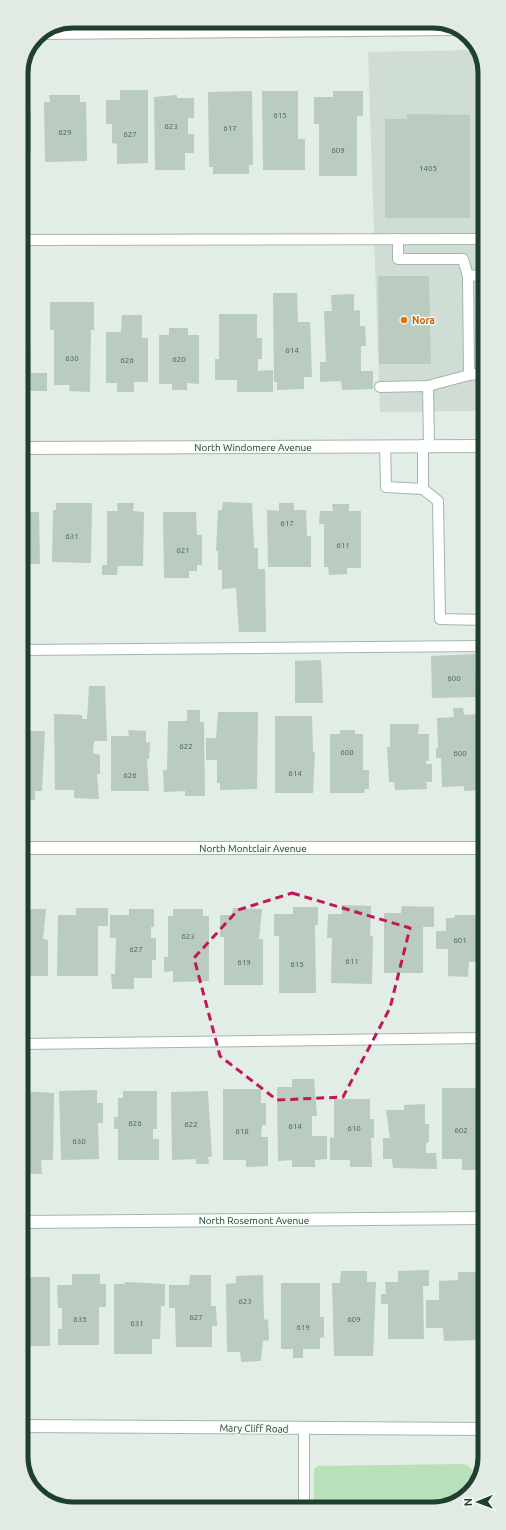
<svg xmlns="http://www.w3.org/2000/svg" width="506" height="1530" font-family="Ubuntu,sans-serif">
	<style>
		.built { fill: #d0ddd4 }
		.green { fill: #b9e0b9 }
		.building { fill: #bacbc0 }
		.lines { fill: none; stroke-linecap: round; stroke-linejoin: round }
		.service-casing { stroke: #a4b6ab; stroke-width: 12 }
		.minor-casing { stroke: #a4b6ab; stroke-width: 14 }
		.service { stroke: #fff; stroke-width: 10 }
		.minor { stroke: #fff; stroke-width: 12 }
		.marked { fill: none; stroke: #c2185b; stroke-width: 3; stroke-dasharray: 8 5; stroke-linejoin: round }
		.food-dot { fill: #e8710a; stroke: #f3f9f4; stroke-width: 1.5 }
		.labels { text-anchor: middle; stroke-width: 3; stroke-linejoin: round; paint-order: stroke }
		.number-label { font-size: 8px; fill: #466353 }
		.food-label { font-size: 10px; font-weight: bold; fill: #c56008; stroke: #f3f9f4; text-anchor: start }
		.street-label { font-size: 10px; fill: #20402f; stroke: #f3f9f4 }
		.rim { fill: none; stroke: #20402f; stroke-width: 5 }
	</style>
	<rect width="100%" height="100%" fill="#e2ede5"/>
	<polygon class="built" points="477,50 479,52 480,232 477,259 476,411 380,412 368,52"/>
	<path class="green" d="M464,1464l6,3 4,6v16l-28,18 -68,1c-5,-9 -15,-9 -24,-6l-3,4c-8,-5 -11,-2 -18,1 -4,3 -14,1 -19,1v-39l4,-3z"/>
	<g class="building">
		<polygon points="120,90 148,90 148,163 117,164 117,144 112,143 112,124 106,124 106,100 120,100"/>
		<polygon points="252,91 253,165 249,165 249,174 213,174 213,167 209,167 208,92"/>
		<polygon points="262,91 298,91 298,139 305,139 305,170 263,170"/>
		<polygon points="333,91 363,91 363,116 357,116 357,176 319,176 319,124 314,124 314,97 333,97"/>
		<polygon points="49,95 80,95 80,102 86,102 87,161 45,162 44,102 50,102"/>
		<polygon points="177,95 177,98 194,98 194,118 188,118 188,134 194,134 194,153 185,153 185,170 155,170 154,97"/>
		<rect x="21" y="110" width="10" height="44"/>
		<polygon points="407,114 470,115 470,218 385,218 385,119 407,119"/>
		<polygon points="378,276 429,276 431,364 379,364"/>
		<polygon points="273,293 297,293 298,322 310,322 312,377 304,377 304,389 277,390 277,382 274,382"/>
		<polygon points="354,294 354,311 360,310 360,326 365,326 366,346 361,346 361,371 373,371 373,389 342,390 341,381 320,382 320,362 326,362 324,311 332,311 331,295"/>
		<polygon points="50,302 94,302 94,330 91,330 90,392 69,391 70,385 54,385 54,330 50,330"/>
		<polygon points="30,310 31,373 47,373 47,391 21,391 21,311"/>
		<polygon points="219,314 257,314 257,338 262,338 262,359 258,359 258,371 273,370 273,392 237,392 237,380 215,380 215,359 219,359"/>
		<polygon points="122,315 142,315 142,338 148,338 148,382 134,382 134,392 117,392 117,383 106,383 106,332 121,332"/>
		<polygon points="169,328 188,328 188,335 199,335 199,384 187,383 187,390 172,390 172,384 159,384 159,335 169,335"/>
		<polygon points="223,502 252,503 254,548 258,548 258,569 265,569 266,632 239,632 236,588 222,589 222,570 218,570 218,551 216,551 218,510 222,510"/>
		<polygon points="56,503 92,503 91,563 52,562 53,510 56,510"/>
		<polygon points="117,503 134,503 133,511 144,512 143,566 118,566 117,575 102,575 102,565 107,565 107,511 118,511"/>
		<polygon points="279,503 294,503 294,510 306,510 307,536 311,536 311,567 268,567 267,510 279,511"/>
		<polygon points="332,504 349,504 349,511 361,511 361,568 347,568 347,574 329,575 328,567 324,567 324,524 319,524 320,511 333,511"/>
		<polygon points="22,512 39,512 40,564 22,564"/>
		<polygon points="163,512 196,512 197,535 202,535 202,565 197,565 197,571 189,571 189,578 164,578"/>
		<polygon points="475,654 476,697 432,698 431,656"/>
		<polygon points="321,660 323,703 295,703 295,661"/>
		<polygon points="89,686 105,686 107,741 94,741 93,753 100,755 100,774 97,774 99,799 74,798 74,790 55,790 54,714 82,715 82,719 87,719"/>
		<polygon points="453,708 463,708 464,715 478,714 480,745 483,745 484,790 464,791 464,786 442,787 441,758 436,758 436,748 438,748 437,718 454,717"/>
		<polygon points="187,710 200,710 200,722 204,722 205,796 185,796 185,791 164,792 163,770 167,770 168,721 187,721"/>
		<polygon points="218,712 258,712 257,789 220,790 220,783 217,783 217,760 206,760 206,738 216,738"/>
		<polygon points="275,716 312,716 313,752 315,752 313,793 275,793"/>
		<polygon points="390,724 419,724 418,734 429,734 429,761 426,761 426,764 432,764 432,782 426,782 427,789 395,790 394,782 389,782 387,747 390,747"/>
		<polygon points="128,730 146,731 146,743 150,742 149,759 147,759 149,791 111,791 111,736 129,736"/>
		<polygon points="340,730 355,730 355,734 363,734 363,770 369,770 369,789 365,789 364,793 330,793 330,734 340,734"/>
		<polygon points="22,731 45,731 42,791 35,791 35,800 22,801"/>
		<polygon points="342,905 371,906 370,936 373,936 372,984 331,983 332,938 327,938 328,914 342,914"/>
		<polygon points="402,906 434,907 434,927 423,927 423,973 384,973 384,913 401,913"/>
		<polygon points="293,907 318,907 318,925 315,925 316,993 279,993 279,936 274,936 274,914 293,914"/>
		<polygon points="76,908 108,908 108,926 98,926 98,976 57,976 58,915 76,915"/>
		<polygon points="233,908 262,909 259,939 263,939 263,985 224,985 224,937 220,937 220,915 232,915"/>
		<polygon points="22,909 46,909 43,939 48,940 48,976 22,976"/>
		<polygon points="129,909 154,909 154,927 151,927 151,938 156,938 156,960 152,960 152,978 134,978 134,989 112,989 111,974 115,974 116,938 110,938 110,915 129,915"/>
		<polygon points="173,909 203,909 203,916 209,916 209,981 173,982 173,971 164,972 164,957 168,957 168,916 173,916"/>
		<polygon points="455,915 484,915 484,962 469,962 468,977 448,976 448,949 436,949 436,931 446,931 446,918 454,918"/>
		<polygon points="292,1079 314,1079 317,1116 312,1116 312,1136 327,1136 327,1159 315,1160 315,1167 292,1167 292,1160 278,1161 277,1087 292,1087"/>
		<polygon points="442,1088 479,1088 479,1104 484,1104 484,1123 479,1123 479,1137 484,1137 483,1170 462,1170 462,1159 442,1159"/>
		<polygon points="223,1089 261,1089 261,1103 266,1103 266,1125 262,1125 261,1137 268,1137 268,1166 246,1167 246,1160 223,1160"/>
		<polygon points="97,1090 97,1103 103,1103 103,1123 98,1123 99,1159 61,1160 59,1091"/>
		<polygon points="22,1091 54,1093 53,1160 41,1160 42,1174 24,1174 24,1161 22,1161"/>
		<polygon points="123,1091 157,1091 157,1129 153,1129 153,1139 159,1139 159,1160 118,1160 118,1129 114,1129 114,1117 118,1117 118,1098 123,1098"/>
		<polygon points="208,1091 212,1157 208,1157 209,1164 196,1164 196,1159 172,1160 171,1092"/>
		<polygon points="334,1099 370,1099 370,1119 374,1119 374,1138 371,1138 372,1167 350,1167 350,1160 330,1160 330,1137 334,1138"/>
		<polygon points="425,1104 425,1124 429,1124 429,1142 426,1143 426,1153 436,1153 437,1169 393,1168 392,1159 383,1159 383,1138 390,1138 386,1110 404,1110 404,1105"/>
		<polygon points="429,1270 429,1286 423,1286 424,1339 388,1339 388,1304 381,1304 381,1294 386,1294 385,1282 398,1282 398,1271"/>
		<polygon points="341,1271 367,1271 367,1282 376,1282 373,1356 334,1356 332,1283 340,1283"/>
		<polygon points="458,1272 478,1272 479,1303 482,1303 481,1340 444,1341 443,1328 426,1328 426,1300 439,1300 439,1281 458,1280"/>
		<polygon points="72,1274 100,1274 100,1284 106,1284 106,1307 99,1307 99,1345 58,1345 58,1329 62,1329 62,1308 58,1308 57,1285 72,1285"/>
		<polygon points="190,1275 211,1275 211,1306 216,1306 217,1326 212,1326 212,1347 176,1347 175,1308 169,1308 169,1285 189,1285"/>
		<polygon points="263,1275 264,1320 268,1319 269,1340 263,1341 261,1361 241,1362 240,1352 227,1352 226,1284 236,1283 236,1276"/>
		<polygon points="28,1277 50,1277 50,1346 23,1346 23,1286 27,1286"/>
		<polygon points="125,1282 165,1284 165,1306 161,1306 160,1339 152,1339 152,1354 114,1354 114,1284 125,1284"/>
		<polygon points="281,1283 320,1283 320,1317 324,1317 324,1337 320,1338 320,1349 303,1349 303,1358 293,1358 293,1349 281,1349"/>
	</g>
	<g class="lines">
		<defs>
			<g id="service">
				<polyline points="398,239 398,259 463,259 468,276 484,275"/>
				<polyline points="21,240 484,239"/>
				<polyline points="468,276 469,375"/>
				<polyline points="428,386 429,446"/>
				<polyline points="380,387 428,386 469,375 484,373"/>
				<polyline points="423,445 423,489 438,501 440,619 484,620"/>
				<polyline points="385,446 386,487 423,489"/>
				<polyline points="22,650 484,646"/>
				<polyline points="22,1044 484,1038"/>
				<polyline points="304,1429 304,1508"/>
			</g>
			<g id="minor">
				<polyline points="43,33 455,29"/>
				<polyline points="22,448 484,446"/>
				<polyline points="22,848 484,848"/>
				<polyline points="22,1222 485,1218"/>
				<polyline points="23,1426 485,1429"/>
			</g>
		</defs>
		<use href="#service" class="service-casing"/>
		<use href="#minor" class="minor-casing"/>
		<use href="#service" class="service"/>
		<use href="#minor" class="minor"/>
	</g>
	<path class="marked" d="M292,893l118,35 -20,80 -47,89 -66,3 -57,-44 -26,-98 44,-48z"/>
	<circle class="food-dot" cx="404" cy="320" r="4"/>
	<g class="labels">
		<g class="number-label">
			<text x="280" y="118">615</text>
			<text x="171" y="129">623</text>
			<text x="230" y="131">617</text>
			<text x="65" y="135">629</text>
			<text x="130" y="137">627</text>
			<text x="338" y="153">609</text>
			<text x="428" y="171">1405</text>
			<text x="292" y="353">614</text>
			<text x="72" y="361">630</text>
			<text x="179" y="362">620</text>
			<text x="127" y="363">626</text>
			<text x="287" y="526">617</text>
			<text x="72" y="539">631</text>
			<text x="343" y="548">611</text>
			<text x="183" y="553">621</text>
			<text x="454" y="681">600</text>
			<text x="186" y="749">622</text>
			<text x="347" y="755">608</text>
			<text x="460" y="756">600</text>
			<text x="295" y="776">614</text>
			<text x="130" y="778">626</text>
			<text x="188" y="939">623</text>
			<text x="460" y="943">601</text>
			<text x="136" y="952">627</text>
			<text x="352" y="964">611</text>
			<text x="244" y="965">619</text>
			<text x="297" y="967">615</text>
			<text x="135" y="1126">626</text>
			<text x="191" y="1127">622</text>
			<text x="295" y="1129">614</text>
			<text x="354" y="1131">610</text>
			<text x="461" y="1133">602</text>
			<text x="242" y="1134">618</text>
			<text x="79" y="1144">630</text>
			<text x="245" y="1304">623</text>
			<text x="196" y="1320">627</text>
			<text x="80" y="1322">635</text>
			<text x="354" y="1322">609</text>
			<text x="137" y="1326">631</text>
			<text x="303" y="1330">619</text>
		</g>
		<g class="food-label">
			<text x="412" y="324">Nora</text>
		</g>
		<g class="street-label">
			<text x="253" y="451">North Windomere Avenue</text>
			<text x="253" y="852">North Montclair Avenue</text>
			<text x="254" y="1224">North Rosemont Avenue</text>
			<text transform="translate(254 1428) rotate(1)" y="4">Mary Cliff Road</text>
		</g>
	</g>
	<path d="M0 0H506V1530H0ZM73 28H433A45 45 0 0 1 478 73V1457A45 45 0 0 1 433 1502H73A45 45 0 0 1 28 1457V73A45 45 0 0 1 73 28Z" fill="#e2eae4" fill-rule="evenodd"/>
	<path class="rim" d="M73 28H433A45 45 0 0 1 478 73V1457A45 45 0 0 1 433 1502H73A45 45 0 0 1 28 1457V73A45 45 0 0 1 73 28Z"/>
	<g transform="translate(478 1502) rotate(269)" stroke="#f3f9f4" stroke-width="3" paint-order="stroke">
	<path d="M0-3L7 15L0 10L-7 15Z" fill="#20402f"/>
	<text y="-6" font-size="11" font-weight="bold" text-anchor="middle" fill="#20402f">N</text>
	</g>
</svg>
